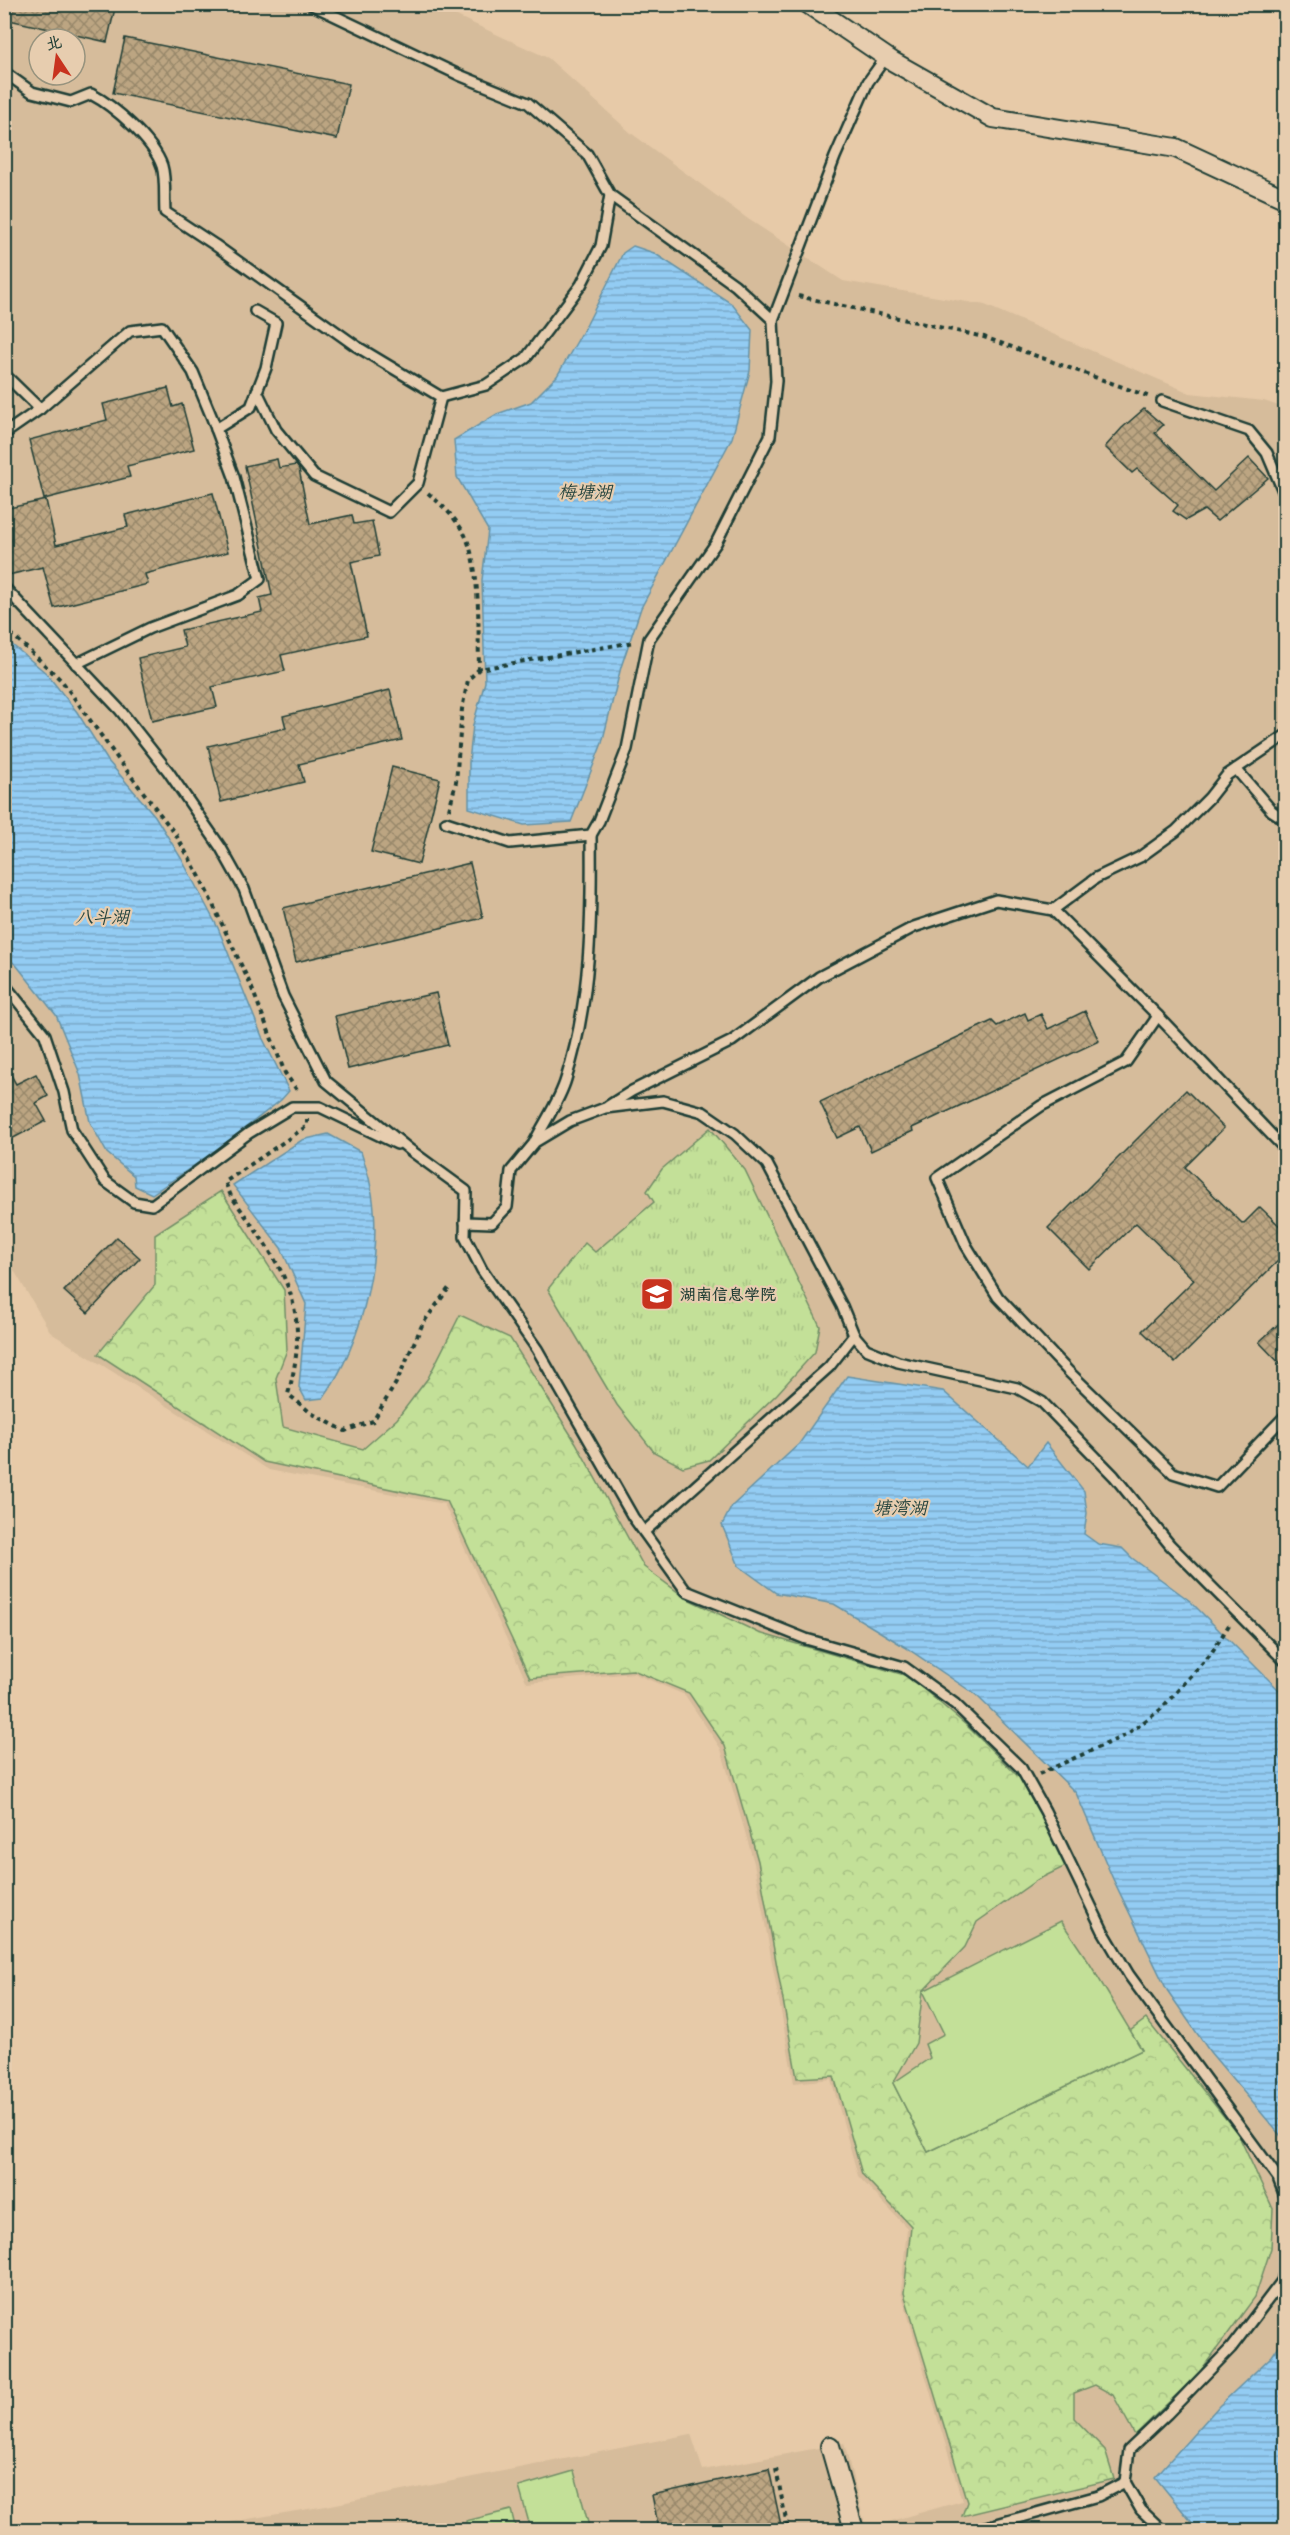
<svg xmlns="http://www.w3.org/2000/svg" width="1290" height="2535" font-family="'Shantell Sans','LXGW WenKai TC',sans-serif">
	<style>
		.built { fill: #d6bc9b; fill-rule: evenodd }
		.grass { fill: url(#grass-tufts); stroke: #718e66; stroke-width: 1.5 }
		.forest { fill: url(#forest-crowns); stroke: #718e66; stroke-width: 1.5 }
		.pitch { fill: #c3e098; stroke: #718e66; stroke-width: 1.5 }
		.water { fill: url(#water-rules); stroke: #6593a7; stroke-width: 1.5 }
		.building { fill: url(#building-cross-hatch); stroke: #1f3d34; stroke-width: 1.5 }
		.lines { fill: none; stroke-linecap: round; stroke-linejoin: round }
		.service-casing { stroke: #1f3d34; stroke-width: 14 }
		.minor-casing { stroke: #1f3d34; stroke-width: 22 }
		.path { stroke: #1f3d34; stroke-width: 4; stroke-dasharray: 4.5 4.5; stroke-linecap: butt }
		.service { stroke: #e7cdaf; stroke-width: 9 }
		.minor { stroke: #e7cdaf; stroke-width: 18 }
		.labels { text-anchor: middle; stroke-width: 4.5; stroke-linejoin: round; paint-order: stroke }
		.poi-label { font-size: 16px; font-weight: bold; fill: #1f3d34; stroke: #e7cdaf; text-anchor: start }
		.water-label { font-size: 18px; font-style: italic; fill: #25443e; stroke: #e7cdaf }
	</style>
	<defs>
		<pattern id="grass-tufts" width="24" height="20" patternUnits="userSpaceOnUse" patternTransform="scale(1.5)"><rect width="24" height="20" fill="#c3e098"/><path d="M3 7l-1-3M5 7V3M7 7l1-3M15 17l-1-3M17 17v-4M19 17l1-3" fill="none" stroke="#a7c184"/></pattern>
		<pattern id="forest-crowns" width="20" height="18" patternUnits="userSpaceOnUse" patternTransform="scale(1.5)"><rect width="20" height="18" fill="#c3e098"/><path d="M2 6a3 3 0 1 1 6 0M12 15a3 3 0 1 1 6 0" fill="none" stroke="#a7c184"/></pattern>
		<pattern id="water-rules" width="6" height="5" patternUnits="userSpaceOnUse" patternTransform="scale(1.5)"><rect width="6" height="5" fill="#93ccf3"/><path d="M0 2.5h6" fill="none" stroke="#77a7c6"/></pattern>
		<pattern id="building-cross-hatch" width="8" height="8" patternUnits="userSpaceOnUse" patternTransform="scale(1.5)"><rect width="8" height="8" fill="#bca582"/><path d="M0 0l8 8M0 8l8-8" fill="none" stroke="#98886b"/></pattern>
	</defs>
	<rect width="100%" height="100%" fill="#e7caa8"/>
	<filter id="ink" filterUnits="userSpaceOnUse"><feTurbulence type="fractalNoise" baseFrequency=".0167" numOctaves="2"/><feDisplacementMap in="SourceGraphic" scale="12" xChannelSelector="R" yChannelSelector="G"/><feConvolveMatrix kernelMatrix="1 2 1 2 8 2 1 2 1" color-interpolation-filters="sRGB"/></filter>
	<g filter="url(#ink)">
		<path class="built" d="M4,5h429l115,53 83,75 117,86 95,62 142,24 205,88 74,8 21,7v2122h-1102l143,-24 365,-72 12,36 141,-27 22,85 96,-27 -61,-209 6,-64 -49,-52 -27,-97 -37,4 -40,-220 -33,-114 -36,-54 -52,-22 -106,10 -83,-179 -175,-34 -218,-137 -46,-78zM39,39h36v36h-36z"/>
		<polygon class="grass" points="710,1128 745,1170 820,1326 815,1352 777,1394 709,1460 683,1467 654,1452 617,1405 548,1289 585,1243 595,1252 654,1202 647,1191 662,1169"/>
		<polygon class="forest" points="221,1191 284,1290 287,1350 276,1378 283,1427 363,1449 397,1419 428,1378 460,1315 510,1338 576,1443 644,1567 686,1598 759,1633 908,1676 966,1725 1024,1782 1066,1866 1037,1880 977,1922 965,1947 923,1991 916,2043 893,2083 928,2152 1142,2050 1130,2031 1146,2019 1238,2134 1273,2209 1271,2248 1255,2297 1199,2373 1135,2435 1113,2395 1095,2385 1074,2393 1074,2418 1105,2450 1114,2479 962,2516 967,2502 904,2293 911,2226 862,2174 834,2076 797,2078 758,1861 725,1746 689,1693 633,1670 530,1678 447,1501 264,1462 98,1354 155,1285 155,1234"/>
		<g class="pitch">
			<polygon points="1061,1921 1090,1964 1142,2050 928,2152 893,2083 930,2058 925,2044 944,2034 923,1991"/>
			<polygon points="574,2471 590,2530 531,2530 519,2487"/>
			<polygon points="511,2510 516,2530 468,2530 466,2521"/>
		</g>
		<g class="water">
			<polygon points="633,246 654,253 732,304 752,330 750,371 732,438 641,608 621,667 602,743 571,822 524,825 469,808 469,762 473,725 485,682 482,580 488,530 457,477 454,440 497,414 531,402 557,376 587,324 623,253"/>
			<polygon points="4,638 46,673 77,712 108,761 155,816 181,858 218,928 263,1039 289,1091 281,1100 217,1150 152,1194 135,1186 134,1176 107,1153 90,1122 80,1074 56,1015 17,966 5,955"/>
			<path d="M328,1134l33,18c3,10 7,20 9,31 15,67 -7,160 -47,215l-17,2 -7,-13 7,-83 -25,-56 -48,-63 69,-45z"/>
			<polygon points="847,1376 943,1391 1028,1466 1046,1443 1084,1491 1087,1513 1084,1534 1098,1544 1122,1548 1132,1558 1190,1601 1285,1696 1285,2141 1210,2052 1167,1990 1113,1879 1076,1793 976,1695 905,1647 834,1604 776,1593 739,1566 722,1525 732,1506 799,1444"/>
			<polygon points="1285,2337 1285,2530 1198,2530 1155,2477 1219,2406 1272,2356"/>
		</g>
		<g class="building">
			<polygon points="12,4 116,4 107,42 9,20"/>
			<polygon points="125,38 349,84 337,139 113,93"/>
			<polygon points="168,388 173,407 182,404 194,449 127,466 130,477 44,499 29,440 107,420 103,404"/>
			<polygon points="1144,409 1163,425 1155,433 1214,491 1249,458 1268,478 1217,521 1204,510 1186,520 1173,511 1178,505 1137,469 1132,473 1105,447 1122,428"/>
			<polygon points="277,459 279,468 296,465 299,469 310,524 352,515 354,524 372,521 379,556 351,562 367,636 281,655 285,671 212,687 217,707 152,721 138,658 185,647 181,630 262,612 259,598 272,595 245,466"/>
			<polygon points="213,493 228,552 145,574 148,584 54,608 43,567 4,576 4,509 46,500 56,545 128,527 125,515"/>
			<polygon points="390,690 402,740 299,764 304,782 221,802 208,746 286,728 283,716"/>
			<polygon points="392,767 440,779 419,864 371,852"/>
			<polygon points="470,863 483,918 296,962 283,908"/>
			<polygon points="436,993 448,1045 348,1069 335,1016"/>
			<polygon points="1085,1011 1099,1041 912,1128 913,1131 871,1151 860,1127 837,1138 820,1102 992,1021 997,1026 1025,1013 1028,1020 1041,1014 1048,1029"/>
			<polygon points="4,1062 16,1084 36,1074 48,1096 36,1103 46,1121 4,1143"/>
			<polygon points="1186,1090 1224,1128 1185,1167 1243,1224 1260,1207 1286,1232 1286,1253 1175,1363 1142,1331 1194,1280 1136,1223 1089,1269 1048,1228"/>
			<polygon points="117,1237 140,1258 88,1313 64,1291"/>
			<polygon points="1286,1317 1286,1370 1259,1342"/>
			<polygon points="769,2469 782,2530 659,2530 652,2495"/>
		</g>
		<g class="lines">
			<defs>
				<g id="service">
					<path d="M4,72l28,20 39,10 20,-8c23,12 62,46 71,72 4,13 2,32 3,46l50,33 141,101 85,51 45,-12 40,-27 55,-73 20,-39 9,-51 -23,-41 -59,-51 -69,-28 -149,-71"/>
					<polyline points="610,195 735,285 773,320 835,157 868,82 886,57"/>
					<polyline points="4,374 40,409"/>
					<polyline points="257,391 276,430 314,476 389,512 418,483 441,397"/>
					<polyline points="1162,401 1249,431 1267,453 1286,498"/>
					<polyline points="216,429 251,407 266,368 276,323 255,311"/>
					<polyline points="4,434 40,409 130,331 162,327 193,372 212,418 234,477 260,579 238,595 150,628 76,664"/>
					<polyline points="4,587 120,710 168,771 221,848 244,889 283,996 326,1081 410,1150 466,1191 465,1237 482,1270 537,1349 633,1517 686,1591 806,1639 904,1667 955,1704 1021,1768 1045,1811 1103,1931 1129,1975 1278,2178 1286,2199"/>
					<polyline points="1236,769 1272,811 1286,820"/>
					<polyline points="446,822 510,843 591,835 599,821 627,749 649,639 716,543 770,436 776,381 773,320"/>
					<polyline points="1053,910 1096,878 1140,857 1176,831 1209,798 1227,775 1286,735"/>
					<polyline points="4,984 45,1035 64,1092 72,1130 105,1181 134,1202 152,1205 249,1133 292,1107 320,1107 397,1144"/>
					<polyline points="1158,1016 1126,1062 1041,1106 937,1178 966,1245 998,1297 1069,1372 1173,1473 1217,1487 1286,1415"/>
					<polyline points="608,1106 632,1091 732,1041 819,977 914,927 996,900 1053,910 1158,1016 1286,1150"/>
					<path d="M535,1141c10,-20 25,-41 31,-62 25,-78 26,-162 25,-244"/>
					<polyline points="465,1222 492,1223 507,1207 511,1171 535,1142 570,1121 605,1108 663,1101 703,1112 735,1134 767,1164 842,1306 854,1335 829,1367 644,1532"/>
					<polyline points="854,1335 866,1349 898,1362 1017,1388 1042,1402 1114,1476 1170,1545 1286,1662"/>
					<polyline points="1125,2482 1141,2510 1162,2530"/>
					<polyline points="975,2530 1098,2496 1125,2482 1129,2450 1167,2414 1231,2348 1282,2281 1286,2268"/>
				</g>
				<g id="minor">
					<polyline points="808,4 892,61 993,118 1176,148 1286,199"/>
					<polyline points="830,2446 854,2530"/>
				</g>
			</defs>
			<use href="#service" class="service-casing"/>
			<use href="#minor" class="minor-casing"/>
			<g class="path">
				<polyline points="798,296 984,337 1150,397"/>
				<path d="M428,493c14,12 28,25 37,42 16,34 13,96 14,134"/>
				<polyline points="4,627 62,681 118,759 176,835 200,877 251,986 285,1073 299,1093"/>
				<polyline points="449,810 456,782 462,709 468,680 479,669 634,642"/>
				<path d="M307,1119v7l-82,56 6,14c50,69 83,108 57,198l23,19 34,18 28,-10 23,-38 27,-60 26,-35"/>
				<polyline points="1039,1774 1126,1735 1160,1710 1210,1655 1229,1625"/>
				<polyline points="776,2469 788,2530"/>
			</g>
			<use href="#service" class="service"/>
			<use href="#minor" class="minor"/>
		</g>
	</g>
	<defs>
		<symbol id="university-square" viewBox="-11 -11 22 22"><rect x="-9" y="-9" width="18" height="18" rx="4" fill="#c8321e" stroke="#e7cdaf"/><path d="M0-5L7-2L0 1L-7-2ZM-4 1L0 2.5L4 1V4Q0 6-4 4Z" fill="#fff"/></symbol>
	</defs>
	<g fill-rule="evenodd">
		<use href="#university-square" x="638" y="1275" width="38" height="38"/>
	</g>
	<g class="labels">
		<g class="poi-label">
			<text x="680" y="1300">湖南信息学院</text>
		</g>
		<g class="water-label">
			<text x="585" y="498">梅塘湖</text>
			<text x="102" y="923">八斗湖</text>
			<text x="900" y="1514">塘湾湖</text>
		</g>
	</g>
	<rect width="1290" height="2535" fill="none" stroke="#e7cdaf" stroke-width="24"/>
	<rect x="12" y="12" width="1266" height="2511" fill="none" stroke="#1f3d34" stroke-width="2" filter="url(#ink)"/>
	<g transform="translate(57 57) rotate(347)"><circle r="28" fill="#e7cdaf" stroke="#97937e" stroke-width="1.5"/>
	<path d="M0-4.5L10 22L0 15L-10 22Z" fill="#c8321e"/>
	<text y="-9" font-size="16" font-weight="bold" text-anchor="middle" fill="#1f3d34">北</text>
	</g>
</svg>
